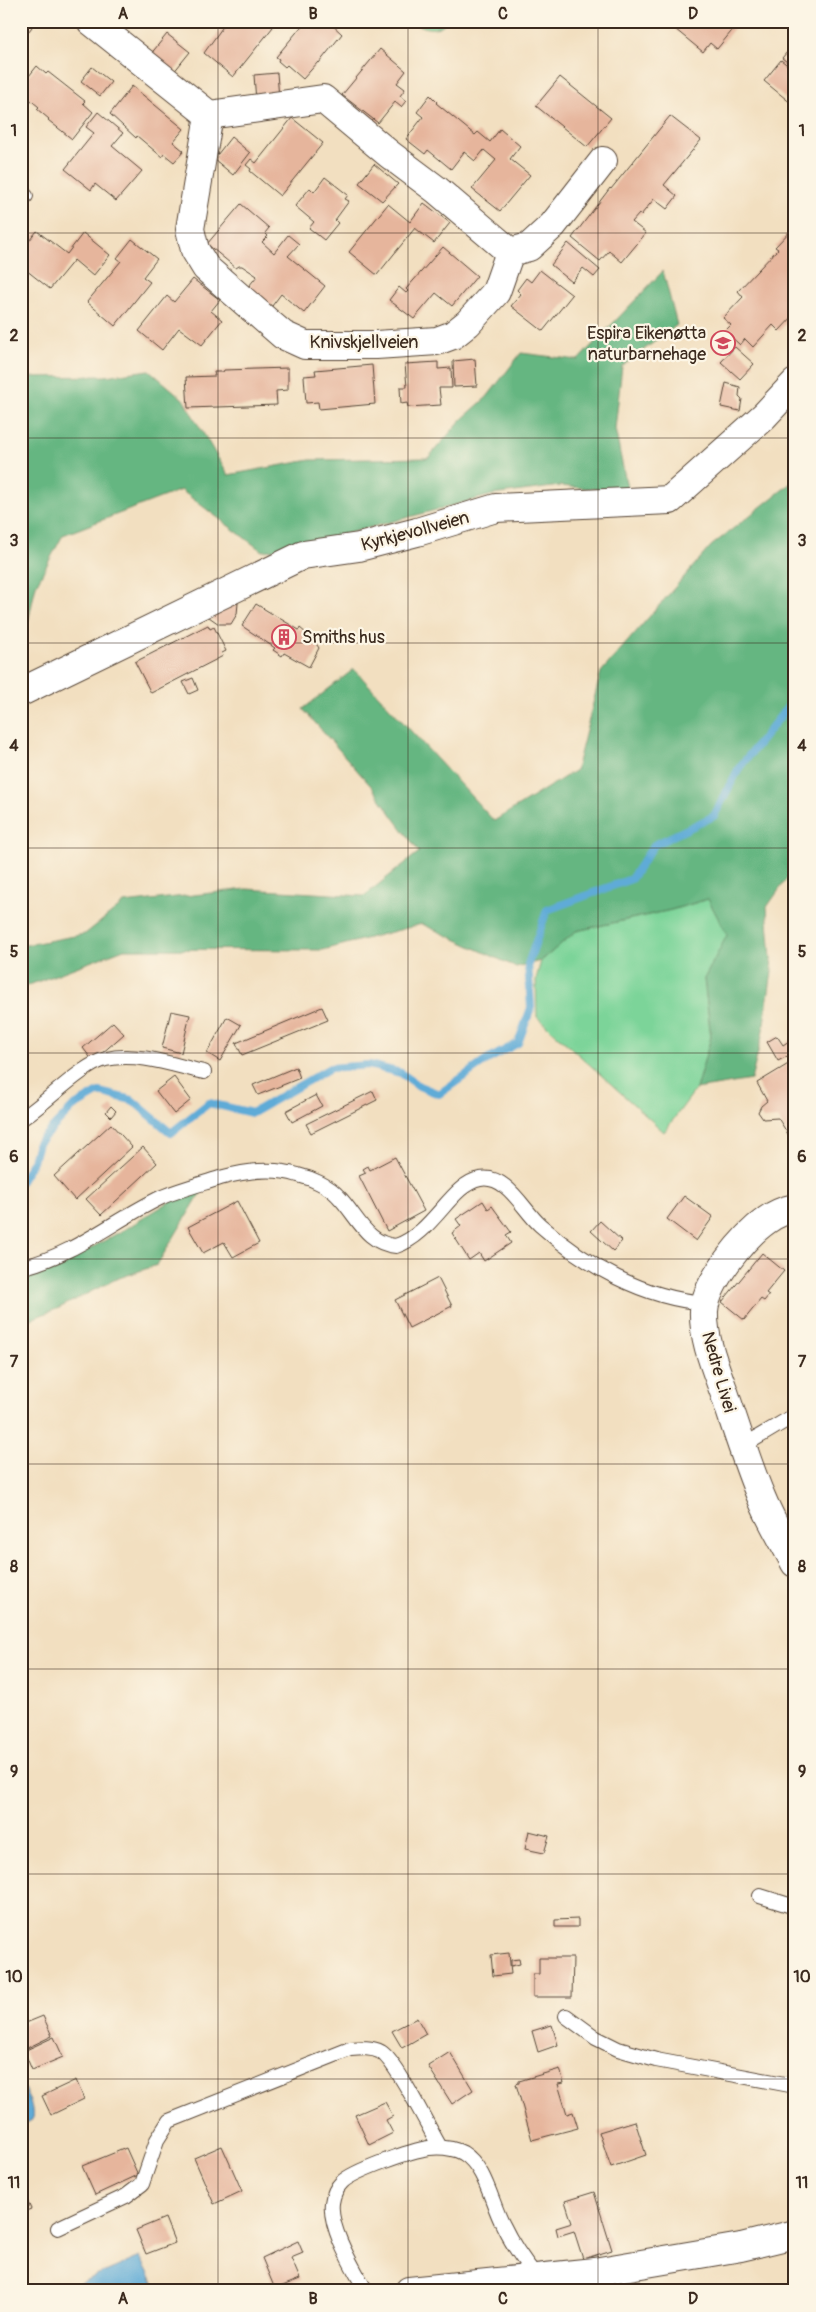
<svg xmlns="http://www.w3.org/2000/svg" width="816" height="2312" font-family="Pangolin,sans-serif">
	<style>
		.green { fill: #7cd499; stroke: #5c7f5c }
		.forest { fill: #65b681; stroke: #507050 }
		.water { fill: #5eabd7; stroke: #4c6a7a }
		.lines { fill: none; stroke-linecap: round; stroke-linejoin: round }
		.stream { stroke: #5eabd7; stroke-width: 8 }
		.building { fill: #e6b59c }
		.service-casing { stroke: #564536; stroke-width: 16 }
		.minor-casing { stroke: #564536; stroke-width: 30 }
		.service { stroke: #fff; stroke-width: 14 }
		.minor { stroke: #fff; stroke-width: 28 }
		.grid { fill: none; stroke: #3b2a1e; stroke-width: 1; stroke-opacity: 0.55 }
		.labels { text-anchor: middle; stroke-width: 4.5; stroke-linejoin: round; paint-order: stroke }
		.poi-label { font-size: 18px; fill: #3b2a1e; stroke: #fcf5e5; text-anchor: end }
		.street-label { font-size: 18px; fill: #3b2a1e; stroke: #fcf5e5 }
		.neatline { fill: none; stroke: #3b2a1e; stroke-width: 2 }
		.grid-label { font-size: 16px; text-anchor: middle; font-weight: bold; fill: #3b2a1e }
	</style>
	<rect width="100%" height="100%" fill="#fcf5e5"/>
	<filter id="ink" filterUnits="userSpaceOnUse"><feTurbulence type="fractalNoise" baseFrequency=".02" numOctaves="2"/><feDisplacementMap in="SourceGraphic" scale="10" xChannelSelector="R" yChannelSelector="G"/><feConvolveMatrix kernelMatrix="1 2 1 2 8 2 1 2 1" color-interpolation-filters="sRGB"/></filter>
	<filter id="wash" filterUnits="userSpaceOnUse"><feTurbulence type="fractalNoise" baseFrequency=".0096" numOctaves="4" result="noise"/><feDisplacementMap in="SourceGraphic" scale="20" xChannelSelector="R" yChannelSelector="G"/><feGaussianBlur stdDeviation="1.12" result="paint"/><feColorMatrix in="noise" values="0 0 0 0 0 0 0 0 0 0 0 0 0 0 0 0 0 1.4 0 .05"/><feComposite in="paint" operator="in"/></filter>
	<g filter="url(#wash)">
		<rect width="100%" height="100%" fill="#f2dfc0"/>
		<g class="green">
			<path d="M413,21h34c-9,11 -24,8 -34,0z"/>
			<polygon points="708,899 728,935 704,979 711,1037 696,1089 664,1132 537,1017 536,979 541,961 576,931 671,910"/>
		</g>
		<g class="forest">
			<polygon points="663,271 677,325 622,366 615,429 628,492 560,486 492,495 293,548 262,551 181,490 63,535 36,585 22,650 21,668 21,377 105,376 149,370 183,399 228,475 310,460 428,458 461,420 487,397 521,353 578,360"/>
			<polygon points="795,472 795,867 767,907 772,972 762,1036 751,1080 696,1089 711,1037 704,979 727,935 708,899 671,910 576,931 541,961 516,967 422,924 323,950 124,949 21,988 21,946 85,934 124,903 246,889 364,896 419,852 371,786 303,709 354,669 494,821 576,770 601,672 711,546 791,483"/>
			<polygon points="203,1189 157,1265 116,1279 59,1308 21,1323 21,1277 64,1263 127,1228 174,1199"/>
		</g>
		<g class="water">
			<path d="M21,2083c7,13 13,22 11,37l-11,6z"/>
			<polygon points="140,2257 158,2291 61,2291"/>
		</g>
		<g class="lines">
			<polyline class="stream" points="21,1181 33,1161 38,1143 73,1107 99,1092 132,1100 171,1133 209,1103 252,1113 330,1068 369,1065 401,1073 419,1086 439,1094 487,1060 518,1043 531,1008 528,964 547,910 631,879 654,845 714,816 739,768 795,698"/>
		</g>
		<g id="blocks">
			<g class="building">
				<polygon points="21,21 25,21 32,27 21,41"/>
				<polygon points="227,21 265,21 273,27 233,77 204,53"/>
				<polygon points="306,21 328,21 342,34 319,63 318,62 303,79 287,65 285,67 278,61 279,59 276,57"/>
				<polygon points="681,21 740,21 717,49 710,43 703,52 675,29"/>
				<polygon points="795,33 795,68 782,58 793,45 788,41"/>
				<polygon points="167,34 190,52 173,73 150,55"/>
				<polygon points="380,49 406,71 397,83 405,89 400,96 406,101 401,107 395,102 378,123 342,95"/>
				<polygon points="781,60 795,71 795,100 792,104 764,81"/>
				<polygon points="37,66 46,74 48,72 85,101 83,103 93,112 72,139 48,120 49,119 37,109 39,107 27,97 29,95 21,89 21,86"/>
				<polygon points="92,67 111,82 100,96 81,81"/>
				<polygon points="277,73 279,98 256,101 254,75"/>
				<polygon points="560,77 611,118 587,147 536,106"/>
				<polygon points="132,86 184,129 173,142 184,151 174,162 164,154 162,157 137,136 136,138 110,114"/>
				<polygon points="430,95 437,102 436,103 475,135 478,132 490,142 500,129 520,146 510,159 530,175 500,211 472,189 496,160 484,150 475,161 464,152 451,169 428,150 425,154 406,139 423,117 417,112"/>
				<polygon points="98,112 123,133 112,146 142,171 116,201 95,184 91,190 65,169 94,133 86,127"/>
				<polygon points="670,116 701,140 664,185 677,196 667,209 654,199 641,215 639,214 632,222 646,233 622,262 609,251 600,261 572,238 610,188 611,189"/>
				<polygon points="292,118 323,143 280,196 250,171 251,169 246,165 251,159 256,163"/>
				<polygon points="231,137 250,153 233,175 214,159"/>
				<polygon points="374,164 398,184 382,201 359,183"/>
				<polygon points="325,177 348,195 345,199 349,201 335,220 338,223 324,240 309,228 314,222 295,206 310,188 314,192"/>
				<polygon points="424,203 450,223 434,243 415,228 377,275 349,252 388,204 410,222"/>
				<polygon points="241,204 269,228 265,233 268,236 262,242 274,253 288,235 299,244 288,256 325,286 304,313 281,294 269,310 245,291 257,276 242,266 239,266 236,268 207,244"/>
				<polygon points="795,226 795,314 779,331 773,325 753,347 745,339 740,345 725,331 731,325 723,318 743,297 738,291 778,249 775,247"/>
				<polygon points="37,231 67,254 83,233 110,255 93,276 74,260 50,289 21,266 21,251"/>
				<polygon points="132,239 157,259 143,277 150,282 115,326 87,302 121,261 117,258"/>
				<polygon points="568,243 600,270 594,277 583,268 572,282 551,265"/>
				<polygon points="443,247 477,276 452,306 436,293 414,319 389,300 399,287 406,293 408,291 406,289"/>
				<polygon points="540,270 572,295 543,331 511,306 521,294 517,290 526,278 531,282"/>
				<polygon points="193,279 220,300 211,311 222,320 202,345 179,328 162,350 139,331 167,296 174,302"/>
				<polygon points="735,347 754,364 740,379 721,362"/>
				<polygon points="475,359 477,386 454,387 453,361"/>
				<polygon points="438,362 438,369 451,368 452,388 439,388 441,405 408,407 407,403 401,404 400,387 407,387 405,364"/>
				<polygon points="372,365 375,404 319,409 318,402 306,403 304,376 316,375 315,370"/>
				<polygon points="288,368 288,390 276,391 277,405 188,408 186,377 215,376 214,372 223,372 224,370"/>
				<polygon points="726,383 740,387 739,396 742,399 740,411 721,407"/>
				<polygon points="238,603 237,614 231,624 219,624 209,617 223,607"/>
				<polygon points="256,604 299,630 300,628 313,639 319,648 309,667 284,653 282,656 273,650 275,648 242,626"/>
				<polygon points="208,625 210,629 214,627 226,651 222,653 223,656 151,693 135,662"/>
				<polygon points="193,678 198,690 189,694 183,682"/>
				<polygon points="322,1007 328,1020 242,1055 236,1043"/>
				<polygon points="171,1011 190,1015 181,1053 162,1048"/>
				<polygon points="227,1017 241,1025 220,1061 207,1053"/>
				<polygon points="113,1022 124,1034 93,1061 83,1048"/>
				<polygon points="777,1036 783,1045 792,1039 795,1043 795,1052 778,1061 767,1042"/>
				<polygon points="795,1060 795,1137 791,1139 778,1118 763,1119 758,1112 761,1106 767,1101 757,1083"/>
				<polygon points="296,1067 300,1078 258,1095 253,1085"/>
				<polygon points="174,1077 191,1100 174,1114 156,1091"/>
				<polygon points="373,1091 377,1100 311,1133 306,1124"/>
				<polygon points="316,1095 322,1106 292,1122 286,1111"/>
				<polygon points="111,1106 116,1111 111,1117 106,1112"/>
				<polygon points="111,1124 132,1147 75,1200 54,1176"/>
				<polygon points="143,1147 157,1163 101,1215 86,1199"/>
				<polygon points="395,1157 424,1211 387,1231 359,1176 366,1173 363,1169 368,1166 370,1170"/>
				<polygon points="684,1196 713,1217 696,1241 667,1219"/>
				<polygon points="237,1201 259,1243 233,1257 224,1242 203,1253 188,1227"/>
				<polygon points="483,1201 488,1209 492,1206 511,1232 506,1235 511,1243 484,1261 479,1253 469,1260 452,1233 461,1226 456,1219"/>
				<polygon points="600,1221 622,1241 613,1251 591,1231"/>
				<polygon points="762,1253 784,1271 766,1293 769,1295 764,1301 761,1299 744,1320 722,1302"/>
				<polygon points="438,1278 452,1306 409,1328 395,1300"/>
				<polygon points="529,1831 549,1836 544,1853 525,1849"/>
				<polygon points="578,1919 578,1927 555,1927 555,1920"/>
				<polygon points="509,1953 511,1974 493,1976 491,1955"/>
				<polygon points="539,1958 573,1958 572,1997 533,1997 533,1974 539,1974"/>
				<polygon points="519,1959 520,1964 511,1966 511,1960"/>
				<polygon points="43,2016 52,2036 21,2051 21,2025"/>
				<polygon points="417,2018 426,2034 402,2048 392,2031"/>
				<polygon points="552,2025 558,2045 538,2052 532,2031"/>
				<polygon points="54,2037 63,2057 32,2070 24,2051"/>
				<polygon points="450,2052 473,2090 452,2104 428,2066"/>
				<polygon points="560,2069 564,2083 558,2084 567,2114 573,2112 578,2128 532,2140 516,2084 519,2083 519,2081"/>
				<polygon points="76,2080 84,2099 51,2115 42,2096"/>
				<polygon points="385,2102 393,2116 386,2120 393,2133 369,2145 355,2115"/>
				<polygon points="635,2121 646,2155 611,2167 599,2132"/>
				<polygon points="222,2146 242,2191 214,2204 194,2158"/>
				<polygon points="126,2148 138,2175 95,2195 82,2166"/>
				<polygon points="21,2187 31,2209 21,2213"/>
				<polygon points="594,2192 612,2250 583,2259 574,2231 558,2236 556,2228 572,2223 565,2201"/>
				<polygon points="165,2218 175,2243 146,2254 136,2230"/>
				<polygon points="298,2241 303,2253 291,2258 300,2279 275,2289 262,2258"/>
			</g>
		</g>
	</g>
	<g filter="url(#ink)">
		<use href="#blocks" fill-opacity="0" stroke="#564536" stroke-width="1"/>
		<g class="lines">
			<defs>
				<g id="service">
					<polyline points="21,192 26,196"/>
					<path d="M21,1119c23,-14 62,-55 85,-60 32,-7 67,6 98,13"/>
					<path d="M21,1268c57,-15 91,-47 141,-71 19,-8 39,-13 58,-19 25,-7 53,-11 78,-3 13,3 31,11 40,21 19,19 28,48 58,50 37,-12 55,-62 84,-67 27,-5 43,31 60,46 46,41 104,73 165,78"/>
					<polyline points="743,1446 795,1415"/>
					<polyline points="760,1896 795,1907"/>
					<polyline points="566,2016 596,2038 618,2049 656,2060 795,2086"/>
					<path d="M58,2228l68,-32 16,-12 15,-44 12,-19 181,-72c11,-1 22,-2 31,3 16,10 47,75 59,95"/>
					<path d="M366,2291c-12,-22 -37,-62 -34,-88 1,-8 4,-15 10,-21 11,-11 70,-32 87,-34 11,-1 24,0 34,5 23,14 28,50 40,72 9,19 20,35 33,51"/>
				</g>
				<g id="minor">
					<polyline points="91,21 209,115 323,99 389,154 437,190 510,252 529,247 553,225 603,161"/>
					<polyline points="209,115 190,229 195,250 206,268 269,323 283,335 305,345 376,345 437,341 453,335 468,323 496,292 510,252"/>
					<polyline points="21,692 303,555 359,547 417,532 496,508 670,500 764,416 795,383"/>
					<path d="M795,1208c-10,2 -20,6 -28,12 -23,16 -61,62 -63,91 -1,28 11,56 20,81 12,35 23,72 38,107 9,22 22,43 33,64"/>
					<polyline points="409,2291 594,2272 741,2247 795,2234"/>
				</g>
			</defs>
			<use href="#service" class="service-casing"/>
			<use href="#minor" class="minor-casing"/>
			<use href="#service" class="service"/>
			<use href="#minor" class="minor"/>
		</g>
	</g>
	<path class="grid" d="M218,21v2270M408,21v2270M598,21v2270M21,233h774M21,438h774M21,643h774M21,848h774M21,1053h774M21,1259h774M21,1464h774M21,1669h774M21,1874h774M21,2079h774"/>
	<defs>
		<symbol id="school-ring" viewBox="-11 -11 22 22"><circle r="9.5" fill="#fcf5e5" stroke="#d1495b" stroke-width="1.5"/><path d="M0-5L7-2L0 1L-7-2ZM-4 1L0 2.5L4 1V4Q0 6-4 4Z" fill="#d1495b"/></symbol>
		<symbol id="building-ring" viewBox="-11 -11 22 22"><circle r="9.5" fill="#fcf5e5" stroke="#d1495b" stroke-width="1.5"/><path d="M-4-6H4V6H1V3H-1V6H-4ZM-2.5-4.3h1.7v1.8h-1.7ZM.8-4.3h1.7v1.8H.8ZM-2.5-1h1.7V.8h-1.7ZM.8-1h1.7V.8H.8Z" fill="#d1495b"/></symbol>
	</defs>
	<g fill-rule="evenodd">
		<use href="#school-ring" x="709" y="329" width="28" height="28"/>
		<use href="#building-ring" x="270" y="623" width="28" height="28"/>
	</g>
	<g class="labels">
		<g class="poi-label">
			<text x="706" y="339">Espira Eikenøtta<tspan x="706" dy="21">naturbarnehage</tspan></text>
			<text x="302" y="643" text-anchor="start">Smiths hus</text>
		</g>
		<g class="street-label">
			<text x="364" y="348">Knivskjellveien</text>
			<text transform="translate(415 531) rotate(-15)" y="6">Kyrkjevollveien</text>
			<text transform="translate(719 1372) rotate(74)" y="6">Nedre Livei</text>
		</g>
	</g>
	<rect width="816" height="2312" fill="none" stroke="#fcf5e5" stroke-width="55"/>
	<rect x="28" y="28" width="760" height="2256" class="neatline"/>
	<g class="grid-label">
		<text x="123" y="19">A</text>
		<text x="313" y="19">B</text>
		<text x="503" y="19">C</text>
		<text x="693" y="19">D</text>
		<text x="14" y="136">1</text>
		<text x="802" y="136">1</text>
		<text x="14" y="341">2</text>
		<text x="802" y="341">2</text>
		<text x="14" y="546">3</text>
		<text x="802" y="546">3</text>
		<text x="14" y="751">4</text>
		<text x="802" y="751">4</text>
		<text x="14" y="957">5</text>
		<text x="802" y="957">5</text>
		<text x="14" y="1162">6</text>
		<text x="802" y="1162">6</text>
		<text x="14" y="1367">7</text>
		<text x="802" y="1367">7</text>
		<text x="14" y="1572">8</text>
		<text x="802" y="1572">8</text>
		<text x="14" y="1777">9</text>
		<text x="802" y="1777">9</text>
		<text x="14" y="1982">10</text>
		<text x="802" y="1982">10</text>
		<text x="14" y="2188">11</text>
		<text x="802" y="2188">11</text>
		<text x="123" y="2304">A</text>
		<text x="313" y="2304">B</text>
		<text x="503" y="2304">C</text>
		<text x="693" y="2304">D</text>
	</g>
</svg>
